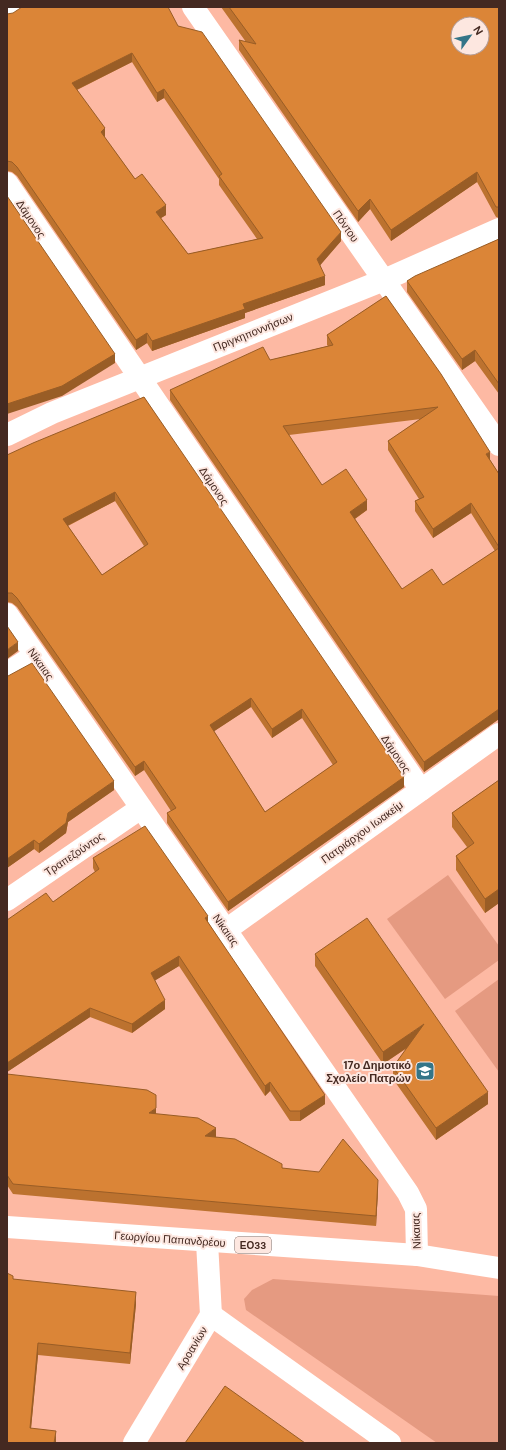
<svg xmlns="http://www.w3.org/2000/svg" width="506" height="1450" font-family="'DM Sans',sans-serif">
	<style>
		.green { fill: #e59a81 }
		.lines { fill: none; stroke-linecap: round; stroke-linejoin: round }
		.minor { stroke: #fff; stroke-width: 22 }
		.tertiary { stroke: #fff; stroke-width: 22 }
		.primary { stroke: #fff; stroke-width: 22 }
		.wall { fill: #bc722f; fill-rule: evenodd }
		.shaded-wall { fill: #995d26 }
		.building { fill: #db8537; stroke: #995d26; fill-rule: evenodd }
		.labels { text-anchor: middle; stroke-width: 4; stroke-linejoin: round; paint-order: stroke }
		.shield { fill: #fde7e0; stroke: #7c625a; stroke-width: 1 }
		.shield-label { font-size: 10px; font-weight: bold; fill: #442921 }
		.street-label { font-size: 11px; fill: #442921; stroke: #fde7e0 }
		.poi-label { font-size: 11px; font-weight: bold; fill: #442921; stroke: #fde7e0; text-anchor: end }
	</style>
	<rect width="100%" height="100%" fill="#fdb9a3"/>
	<g class="green">
		<polygon points="448,875 499,946 499,960 445,999 387,919"/>
		<polygon points="499,979 499,1072 455,1011"/>
		<polygon points="273,1279 499,1296 499,1443 437,1443 246,1310 244,1299 252,1290"/>
	</g>
	<g class="lines">
		<g class="minor">
			<polyline points="7,11 15,7"/>
			<polyline points="7,183 421,790"/>
			<polyline points="7,435 52,413 384,280 499,229"/>
			<polyline points="7,614 408,1193 416,1209 417,1255"/>
			<polyline points="7,673 35,655"/>
			<polyline points="7,900 141,808"/>
			<polyline points="226,930 499,734"/>
			<polyline points="211,1315 390,1443"/>
			<polyline points="134,1443 211,1315 207,1242"/>
		</g>
		<polyline class="tertiary" points="193,7 499,445"/>
		<polyline class="primary" points="7,1227 417,1255 499,1268"/>
	</g>
	<g class="wall">
		<polygon points="221,7 499,7 499,218 496,217 477,182 391,241 370,209 358,222 239,50 239,40 246,42"/>
		<path d="M7,14l171,12 163,215 -21,24 5,20 -80,28v5l-93,33 -5,-8 -11,7 -119,-174 -5,-4 -5,-1zM132,62l25,40 7,-4 55,81v6l38,54 -69,15 -27,-36 5,-3 -31,-36 -30,-41 -28,-48z"/>
		<polygon points="499,239 499,394 475,361 462,370 407,292 407,281"/>
		<path d="M386,296l113,178v245l-75,53 -254,-372v-10l100,-30 58,-14 -1,-1v-10zM421,419l-33,22v9l31,49 -4,2v10l18,27 38,-25 24,38 -52,34 -41,4 -47,-70 12,-9 -45,-25 -33,-50z"/>
		<path d="M144,397l260,390 -176,124 -61,-88v-10l4,-2 -27,-41 -9,6 -118,-169 -5,-4 -5,-1v-147zM115,501l29,45 -42,29 -34,-49zM251,707l21,31 30,-20 31,47 -68,47 -51,-81z"/>
		<polygon points="7,676 114,790 68,822 66,833 39,853 34,849 7,868"/>
		<polygon points="499,780 499,903 485,913 456,870 456,856 467,847 452,827 452,813"/>
		<polygon points="93,858 208,922 325,1104 300,1121 290,1121 270,1091 265,1096 179,966 155,980 165,1009 132,1033 90,1017 7,1072 7,920 53,902 95,872 93,868"/>
		<polygon points="315,954 488,1104 436,1140 393,1079 393,1067 407,1048 383,1064 315,966"/>
		<polygon points="7,1074 156,1114 216,1137 282,1168 378,1190 376,1226 13,1194 7,1185"/>
		<polygon points="13,1279 136,1304 130,1364 38,1355 31,1428 56,1443 7,1443"/>
	</g>
	<g class="shaded-wall">
		<polygon points="132,53 132,62 72,92 72,83"/>
		<polygon points="164,89 164,98 157,102 157,93"/>
		<polygon points="105,128 105,138 101,132"/>
		<polygon points="477,172 477,182 391,241 391,230"/>
		<polygon points="370,199 370,209 358,222 358,211"/>
		<polygon points="166,205 166,215 156,221 156,212"/>
		<polygon points="341,232 341,241 317,269 317,259"/>
		<polygon points="325,276 325,285 245,313 245,318 152,351 152,341 243,304"/>
		<polygon points="147,333 147,343 136,350 136,340"/>
		<polygon points="475,350 475,361 462,370 462,359"/>
		<polygon points="115,354 115,363 62,396 7,414 7,404"/>
		<polygon points="490,452 490,462 486,454"/>
		<polygon points="115,492 115,501 63,528 63,519"/>
		<polygon points="367,500 367,510 350,522 350,512"/>
		<polygon points="471,503 471,513 433,538 433,529"/>
		<polygon points="18,642 18,651 7,659 7,650"/>
		<polygon points="251,698 251,707 210,734 210,725"/>
		<polygon points="302,709 302,718 272,738 272,729"/>
		<polygon points="499,709 499,719 424,772 424,762"/>
		<polygon points="144,761 144,770 135,776 135,767"/>
		<polygon points="404,777 404,787 228,911 228,902"/>
		<polygon points="114,781 114,790 68,822 66,833 39,853 39,844 68,813"/>
		<polygon points="34,840 34,849 7,868 7,859"/>
		<polygon points="499,889 499,903 485,913 485,899"/>
		<polygon points="208,916 208,926 205,918"/>
		<polygon points="179,956 179,966 151,983 151,973"/>
		<polygon points="165,1000 165,1009 132,1033 132,1024"/>
		<polygon points="90,1008 90,1017 7,1072 7,1063"/>
		<polygon points="424,1024 424,1036 383,1064 383,1052"/>
		<polygon points="270,1082 270,1091 265,1096 265,1086"/>
		<polygon points="488,1092 488,1104 436,1140 436,1128"/>
		<polygon points="325,1095 325,1104 300,1121 300,1111"/>
		<polygon points="156,1108 156,1118 149,1113"/>
		<polygon points="216,1128 216,1138 205,1136"/>
		<polygon points="378,1180 378,1190 376,1226 376,1216"/>
		<polygon points="136,1292 136,1304 130,1364 130,1353"/>
		<polygon points="38,1343 38,1355 30,1439 30,1428"/>
		<polygon points="56,1431 56,1443 54,1443"/>
	</g>
	<g class="building">
		<path d="M22,7h146l10,19 24,6 139,200 -24,27 8,17 -82,28 2,5 -93,32 -5,-8 -11,7 -119,-173 -5,-5 -5,-1v-147l6,-1zM132,53l25,40 7,-4 58,85 -3,2 44,62 -75,16 -32,-42 10,-7 -24,-31 -7,5 -34,-47 4,-4 -33,-45z"/>
		<path d="M229,7h270v200h-3l-19,-35 -86,58 -21,-31 -12,12 -119,-171 17,4zM458,24h24v24h-24z"/>
		<polygon points="7,196 115,354 62,386 7,404"/>
		<polygon points="499,239 499,384 475,350 462,359 407,281 415,276"/>
		<polygon points="386,296 441,374 490,452 486,454 499,474 499,547 471,503 433,529 415,501 424,497 388,441 438,407 283,426 322,485 346,469 367,500 350,512 402,589 432,569 443,585 499,548 499,709 424,762 170,390 263,347 270,360 333,345 327,335"/>
		<path d="M144,397l260,380 -176,125 -61,-89 9,-5 -32,-47 -9,6 -118,-169 -5,-5h-5v-138l26,-12zM115,492l33,52 -46,31 -39,-56zM251,698l21,31 30,-20 35,53 -72,50 -55,-87z"/>
		<polygon points="7,626 18,642 7,650"/>
		<polygon points="32,663 114,781 68,813 66,823 39,844 34,840 7,859 7,676 8,676"/>
		<polygon points="499,780 499,889 485,899 456,856 474,843 452,813"/>
		<polygon points="145,826 208,916 205,918 325,1095 300,1111 290,1111 270,1082 265,1086 179,956 151,973 165,1000 132,1024 90,1008 7,1063 7,920 46,893 53,902 99,869 93,858"/>
		<polygon points="367,918 488,1092 436,1128 393,1067 424,1024 383,1052 315,954"/>
		<polygon points="7,1074 147,1090 156,1095 156,1108 149,1113 198,1118 216,1128 205,1136 235,1139 282,1164 282,1168 319,1172 343,1139 378,1180 376,1216 13,1184 7,1175"/>
		<polygon points="7,1273 13,1276 13,1279 136,1292 130,1353 38,1343 30,1428 56,1431 54,1443 7,1443"/>
		<polygon points="225,1386 305,1443 185,1443"/>
	</g>
	<defs>
		<symbol id="school-square" viewBox="-11 -11 22 22"><rect x="-9" y="-9" width="18" height="18" rx="4" fill="#347588" stroke="#fde7e0"/><path d="M0-5L7-2L0 1L-7-2ZM-4 1L0 2.5L4 1V4Q0 6-4 4Z" fill="#fff"/></symbol>
	</defs>
	<g fill-rule="evenodd">
		<use href="#school-square" x="414" y="1060" width="22" height="22"/>
	</g>
	<g class="labels">
		<rect class="shield" x="235" y="1237" width="36" height="16" rx="3"/>
		<g class="shield-label">
			<text x="253" y="1249">ΕΟ33</text>
		</g>
		<g class="street-label">
			<text transform="translate(31 219) rotate(56)" y="4">Δάμονος</text>
			<text transform="translate(346 226) rotate(55)" y="4">Πόντου</text>
			<text transform="translate(253 332) rotate(-22)" y="4">Πριγκηποννήσων</text>
			<text transform="translate(214 486) rotate(56)" y="4">Δάμονος</text>
			<text transform="translate(41 664) rotate(55)" y="4">Νίκαιας</text>
			<text transform="translate(396 754) rotate(56)" y="4">Δάμονος</text>
			<text transform="translate(362 832) rotate(-36)" y="4">Πατριάρχου Ιωακείμ</text>
			<text transform="translate(74 854) rotate(-34)" y="4">Τραπεζούντος</text>
			<text transform="translate(226 930) rotate(55)" y="4">Νίκαιας</text>
			<text transform="translate(416 1231) rotate(-92)" y="4">Νίκαιας</text>
			<text transform="translate(170 1239) rotate(4)" y="4">Γεωργίου Παπανδρέου</text>
			<text transform="translate(192 1348) rotate(-59)" y="4">Αροανίων</text>
		</g>
		<g class="poi-label">
			<text x="411" y="1069">17ο Δημοτικό<tspan x="411" dy="13">Σχολείο Πατρών</tspan></text>
		</g>
	</g>
	<rect width="506" height="1450" fill="none" stroke="#442921" stroke-width="16"/>
	<g transform="translate(470 36) rotate(57)"><circle r="19" fill="#fde7e0" stroke="#b39b94"/>
	<path d="M0-3L7 15L0 10L-7 15Z" fill="#347588"/>
	<text y="-6" font-size="11" font-weight="bold" text-anchor="middle" fill="#442921">N</text>
	</g>
</svg>
